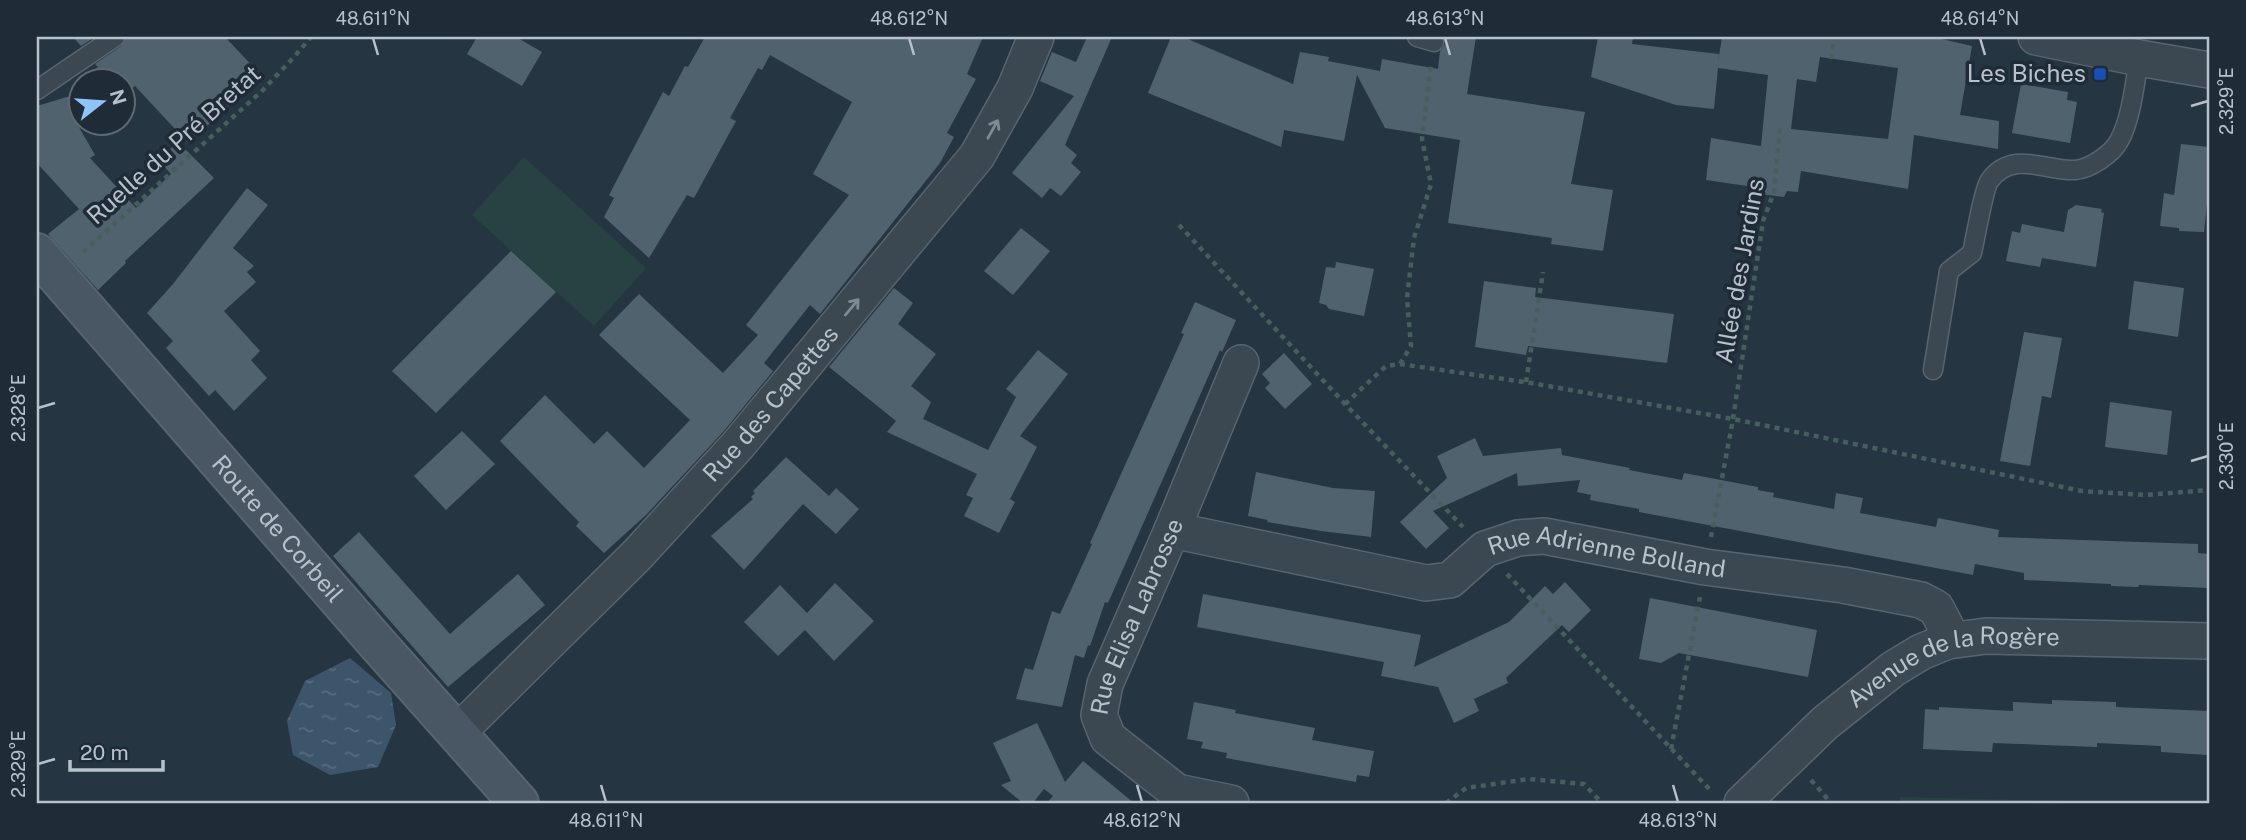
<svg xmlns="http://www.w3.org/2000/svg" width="2246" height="840" font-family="'Public Sans',sans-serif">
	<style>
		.park { fill: #284243 }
		.water { fill: url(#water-ripples) }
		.building { fill: #51626f; fill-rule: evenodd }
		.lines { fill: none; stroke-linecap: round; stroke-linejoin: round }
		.lane-casing { stroke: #58646f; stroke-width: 21 }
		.street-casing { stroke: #58646f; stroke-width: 38 }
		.secondary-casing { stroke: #58646f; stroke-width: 42 }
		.path { stroke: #475e5e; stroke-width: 4.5; stroke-dasharray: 5 5; stroke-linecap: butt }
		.lane { stroke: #3b4751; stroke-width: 18 }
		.street { stroke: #3b4751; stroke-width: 35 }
		.secondary { stroke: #495664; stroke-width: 38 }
		.oneway { stroke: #7f8a94 }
		.ticks { fill: none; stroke: #b7c1cb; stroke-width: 2.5 }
		.transit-dot { fill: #1a4fb4; stroke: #1f2c37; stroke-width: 2.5 }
		.labels { text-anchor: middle; stroke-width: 7; stroke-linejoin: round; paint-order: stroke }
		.poi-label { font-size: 24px; fill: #b7c1cb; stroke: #1f2c37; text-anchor: end }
		.street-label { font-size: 24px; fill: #b7c1cb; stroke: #1f2c37 }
		.neatline { fill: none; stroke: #b7c1cb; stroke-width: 2.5 }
		.ticks-label { font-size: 18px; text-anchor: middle; fill: #b7c1cb }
	</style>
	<defs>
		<pattern id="water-ripples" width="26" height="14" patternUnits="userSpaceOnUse" patternTransform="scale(1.75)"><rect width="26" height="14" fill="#3c556a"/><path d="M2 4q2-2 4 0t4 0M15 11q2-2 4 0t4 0" fill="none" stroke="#566c7e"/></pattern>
	</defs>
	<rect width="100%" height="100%" fill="#263542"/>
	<g class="park">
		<polygon points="524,157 646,268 594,326 472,215"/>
		<polygon points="1900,797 2148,803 1899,803"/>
	</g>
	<polygon class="water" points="350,658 391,693 396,725 378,767 330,775 293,755 287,721 305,681"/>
	<g class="building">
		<polygon points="73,37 95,37 81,46"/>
		<polygon points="126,37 225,37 262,76 188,143 135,86 122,94 122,80 80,80 80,84 78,80 98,67 95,64 121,46"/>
		<polygon points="477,37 516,37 542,52 522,86 467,54"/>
		<polygon points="705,37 983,37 967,74 976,79 947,133 954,137 940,163 820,314 810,305 764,363 773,371 723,432 646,515 604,553 576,526 579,522 500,441 545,395 594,444 607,431 644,468 690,420 599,335 639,294 723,373 758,335 746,325 849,195 813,174 852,102 770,55 762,70 758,68 730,118 736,121 694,198 687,195 649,258 604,217 614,198 609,195 663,92 669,96 685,66 688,67"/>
		<polygon points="1087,37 1112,37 1065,145 1077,155 1071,163 1081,172 1061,196 1050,188 1042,198 1012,173 1074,96 1040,81 1052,52 1076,62"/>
		<polygon points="1171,37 1183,37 1293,84 1300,52 1329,57 1328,61 1380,71 1382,59 1438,69 1440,51 1445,45 1444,37 1476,37 1467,94 1585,112 1571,184 1613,190 1603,251 1551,244 1552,238 1448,223 1460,140 1385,128 1357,75 1344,141 1284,130 1281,147 1148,93"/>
		<path d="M1598,37h35l-1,7 87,10 -1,8 4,-25h211l39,9 -12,69 39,6 -1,28 -84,-14 -6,54 -107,-18 -3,21 -11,-1 -3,6 -23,-3v-6l-55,-8 5,-42 50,8 7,-71 -50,-7 -4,41 -38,-4 -85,-28zM1820,57l78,11 -10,71 -97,-10 6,-50 19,3z"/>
		<polygon points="2021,84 2068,92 2067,100 2077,102 2070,143 2012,133"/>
		<polygon points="80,93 80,120 76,122 95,155 90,158 136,208 171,174 158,160 178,142 214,178 125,261 126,263 98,290 48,234 79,209 37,163 37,106"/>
		<polygon points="2181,144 2209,147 2209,185 2204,232 2179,231 2179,228 2160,226 2164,193 2174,195"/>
		<polygon points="247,188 268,205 233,248 254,266 247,272 256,282 224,311 260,351 251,360 267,378 234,411 215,390 209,396 166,348 173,341 147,313 173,284"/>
		<polygon points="2076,205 2102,209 2101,212 2104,213 2096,267 2042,258 2040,267 2006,261 2012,231 2020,233 2022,224 2064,232 2068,210"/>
		<polygon points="1021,228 1050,251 1013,295 984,271"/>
		<polygon points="511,251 556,292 436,413 392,371"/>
		<polygon points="1336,262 1374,269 1364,316 1329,309 1326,305 1319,303 1326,267 1335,268"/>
		<polygon points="1484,281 1536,288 1535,297 1674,314 1667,363 1528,346 1526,355 1475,347"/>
		<polygon points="2134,281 2184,288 2178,337 2128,329"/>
		<polygon points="894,288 913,303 898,324 936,354 911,386 931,402 923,419 988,450 1016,397 1006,389 1038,350 1068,374 1020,436 1037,447 1010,499 1015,502 999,533 964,516 973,498 966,495 977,474 887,432 896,421 829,367"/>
		<polygon points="1195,302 1236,320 1222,352 1220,350 1108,603 1105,602 1090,646 1088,645 1084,658 1075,655 1062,707 1016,699 1025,668 1033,670 1052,611 1060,614 1092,544 1090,543 1184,334 1181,333"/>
		<polygon points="2024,332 2062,338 2051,398 2042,396 2030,466 2000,461"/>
		<polygon points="1284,353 1312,384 1285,409 1265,388 1270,383 1262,374"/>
		<polygon points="2110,402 2172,411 2167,455 2105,447"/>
		<polygon points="462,431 495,464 446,510 414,476"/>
		<polygon points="1475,438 1483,456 1561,448 1562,455 1630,468 1629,470 1682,480 1684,473 1758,487 1758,490 1774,493 1773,497 1834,509 1836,493 1863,498 1860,513 1936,527 1938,518 1999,530 1998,537 2198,544 2198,553 2209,554 2209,588 2139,585 2138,587 2111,586 2111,584 2024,580 2024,573 1975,564 1973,575 1639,512 1639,509 1590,500 1591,495 1577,492 1580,480 1518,486 1517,473 1433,511 1449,528 1426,549 1400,522 1447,478 1437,456"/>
		<polygon points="786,457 829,496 836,488 859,509 836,534 803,504 744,570 711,536 753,499 751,497 755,493 753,491"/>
		<polygon points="1256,472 1333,488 1375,491 1371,537 1321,531 1267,522 1268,520 1248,516"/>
		<polygon points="359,532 450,634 518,574 545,605 448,687 333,556"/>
		<polygon points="1565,582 1591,610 1569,632 1562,625 1506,678 1508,683 1474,699 1479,711 1454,723 1438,687 1381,676 1384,662 1197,627 1203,594 1421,635 1414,667 1509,622 1545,586 1553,594"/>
		<polygon points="835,583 874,621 834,661 805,630 778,656 744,622 780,585 807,613"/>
		<polygon points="1650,598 1817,630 1808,677 1679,653 1661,663 1639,659"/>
		<polygon points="2052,700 2116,702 2116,707 2209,711 2207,755 2161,752 2161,746 2097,743 2097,747 1993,743 1992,752 1923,749 1925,709 1939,710 1939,707 2013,711 2013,702 2052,704"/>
		<polygon points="1194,702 1236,710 1235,713 1315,728 1312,740 1374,751 1369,777 1357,775 1356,782 1226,758 1227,753 1201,748 1203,742 1187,739"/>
		<polygon points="1037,723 1065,782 1083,761 1134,803 1047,803 1053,796 1044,789 1033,803 1023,803 1001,785 1011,781 993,743"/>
	</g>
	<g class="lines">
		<defs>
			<g id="lane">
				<polyline points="1417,37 1434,42"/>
				<polyline points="37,90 115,37"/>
				<path d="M1933,370l16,-99 23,-18c3,-13 12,-66 18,-73 23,-31 57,-8 85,-10 15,-1 37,-16 44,-29 12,-21 16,-58 20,-83"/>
			</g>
			<g id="street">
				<polyline points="2036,37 2139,58 2209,70"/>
				<path id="s1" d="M1172,530l254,53 24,-3 35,-31 33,-11 26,-2 161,31 138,18 78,15 15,8 10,19 2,14"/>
				<path id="s2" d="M457,733l180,-178 101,-110 239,-289 38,-68 21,-51"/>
				<path id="s3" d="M1231,803l-54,-11 -69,-54 -9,-23 6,-31 67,-154 69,-167"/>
				<path id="s4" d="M1742,803l83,-80 68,-54 28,-17 27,-11 38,-5 223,5"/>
			</g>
			<g id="secondary">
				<path id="s5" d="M37,253l338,388 144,162"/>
			</g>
		</defs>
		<use href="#lane" class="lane-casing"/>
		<use href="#street" class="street-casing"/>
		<use href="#secondary" class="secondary-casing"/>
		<g class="path">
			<polyline points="1831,59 1834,37"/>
			<polyline points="1179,225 1345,404 1463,527"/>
			<polyline points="83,252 262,91 294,57 311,37"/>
			<polyline points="1400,364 1411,346 1407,298 1414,238 1431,184 1422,139 1431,64"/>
			<polyline points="1526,382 1543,272"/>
			<polyline points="1345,404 1386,366 1400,364 1531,383 1733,419 2082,491 2145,495 2209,490"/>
			<polyline points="1711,537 1733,419 1763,221 1774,192 1780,128"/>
			<polyline points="1507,574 1712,792"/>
			<polyline points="1671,749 1700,597"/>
			<polyline points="1811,780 1831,803"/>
			<polyline points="1446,803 1466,788 1529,779 1584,784 1602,803"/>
		</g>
		<use href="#lane" class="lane"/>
		<use href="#street" class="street"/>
		<use href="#secondary" class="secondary"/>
	</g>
	<defs><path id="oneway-shaft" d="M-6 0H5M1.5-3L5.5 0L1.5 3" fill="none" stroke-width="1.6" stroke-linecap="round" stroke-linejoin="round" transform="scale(1.75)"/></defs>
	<g class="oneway">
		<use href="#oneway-shaft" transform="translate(993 129) rotate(-61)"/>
		<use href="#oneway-shaft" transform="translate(852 307) rotate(-50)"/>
	</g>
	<path class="ticks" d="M373,38l5,17M909,38l5,17M1445,38l5,17M1980,38l5,17M2191,106l17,-5M38,408l17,-5M2191,461l17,-5M38,764l17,-5M601,785l5,17M1137,785l5,17M1673,785l5,17"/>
	<rect class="transit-dot" x="2093" y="67" width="14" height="14" rx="3.5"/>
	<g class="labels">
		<g class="poi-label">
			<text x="2086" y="82">Les Biches</text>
		</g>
		<g class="street-label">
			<text transform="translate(174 145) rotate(-42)" y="8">Ruelle du Pré Bretat</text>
			<text transform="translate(1740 271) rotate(-80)" y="8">Allée des Jardins</text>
			<text dy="8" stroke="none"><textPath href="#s2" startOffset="455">Rue des Capettes</textPath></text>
			<text dy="8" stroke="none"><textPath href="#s5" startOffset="366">Route de Corbeil</textPath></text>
			<text dy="8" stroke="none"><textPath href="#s1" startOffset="455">Rue Adrienne Bolland</textPath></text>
			<text dy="8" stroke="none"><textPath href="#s3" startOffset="273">Rue Elisa Labrosse</textPath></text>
			<text dy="8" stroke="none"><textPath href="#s4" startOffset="262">Avenue de la Rogère</textPath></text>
		</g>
	</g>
	<rect width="2246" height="840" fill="none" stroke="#1f2c37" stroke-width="77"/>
	<g transform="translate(102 102) rotate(73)"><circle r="33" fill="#1f2c37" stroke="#5c6872" stroke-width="2"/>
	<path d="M0-5L12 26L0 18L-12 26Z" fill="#90c4f8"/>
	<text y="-10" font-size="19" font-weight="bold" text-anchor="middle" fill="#b7c1cb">N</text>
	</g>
	<path d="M70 760v10h93v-10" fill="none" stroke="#b7c1cb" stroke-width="3.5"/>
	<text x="80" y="760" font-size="21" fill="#b7c1cb" stroke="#1f2c37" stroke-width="5" paint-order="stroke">20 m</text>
	<rect x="38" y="38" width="2170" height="764" class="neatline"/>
	<g class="ticks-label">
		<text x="373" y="25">48.611°N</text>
		<text x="909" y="25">48.612°N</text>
		<text x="1445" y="25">48.613°N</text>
		<text x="1980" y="25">48.614°N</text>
		<text transform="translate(2227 101) rotate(-90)" y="6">2.329°E</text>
		<text transform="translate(19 408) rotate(-90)" y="6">2.328°E</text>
		<text transform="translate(2227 456) rotate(-90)" y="6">2.330°E</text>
		<text transform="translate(19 764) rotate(-90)" y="6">2.329°E</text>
		<text x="606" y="827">48.611°N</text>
		<text x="1142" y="827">48.612°N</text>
		<text x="1678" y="827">48.613°N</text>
	</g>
</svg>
